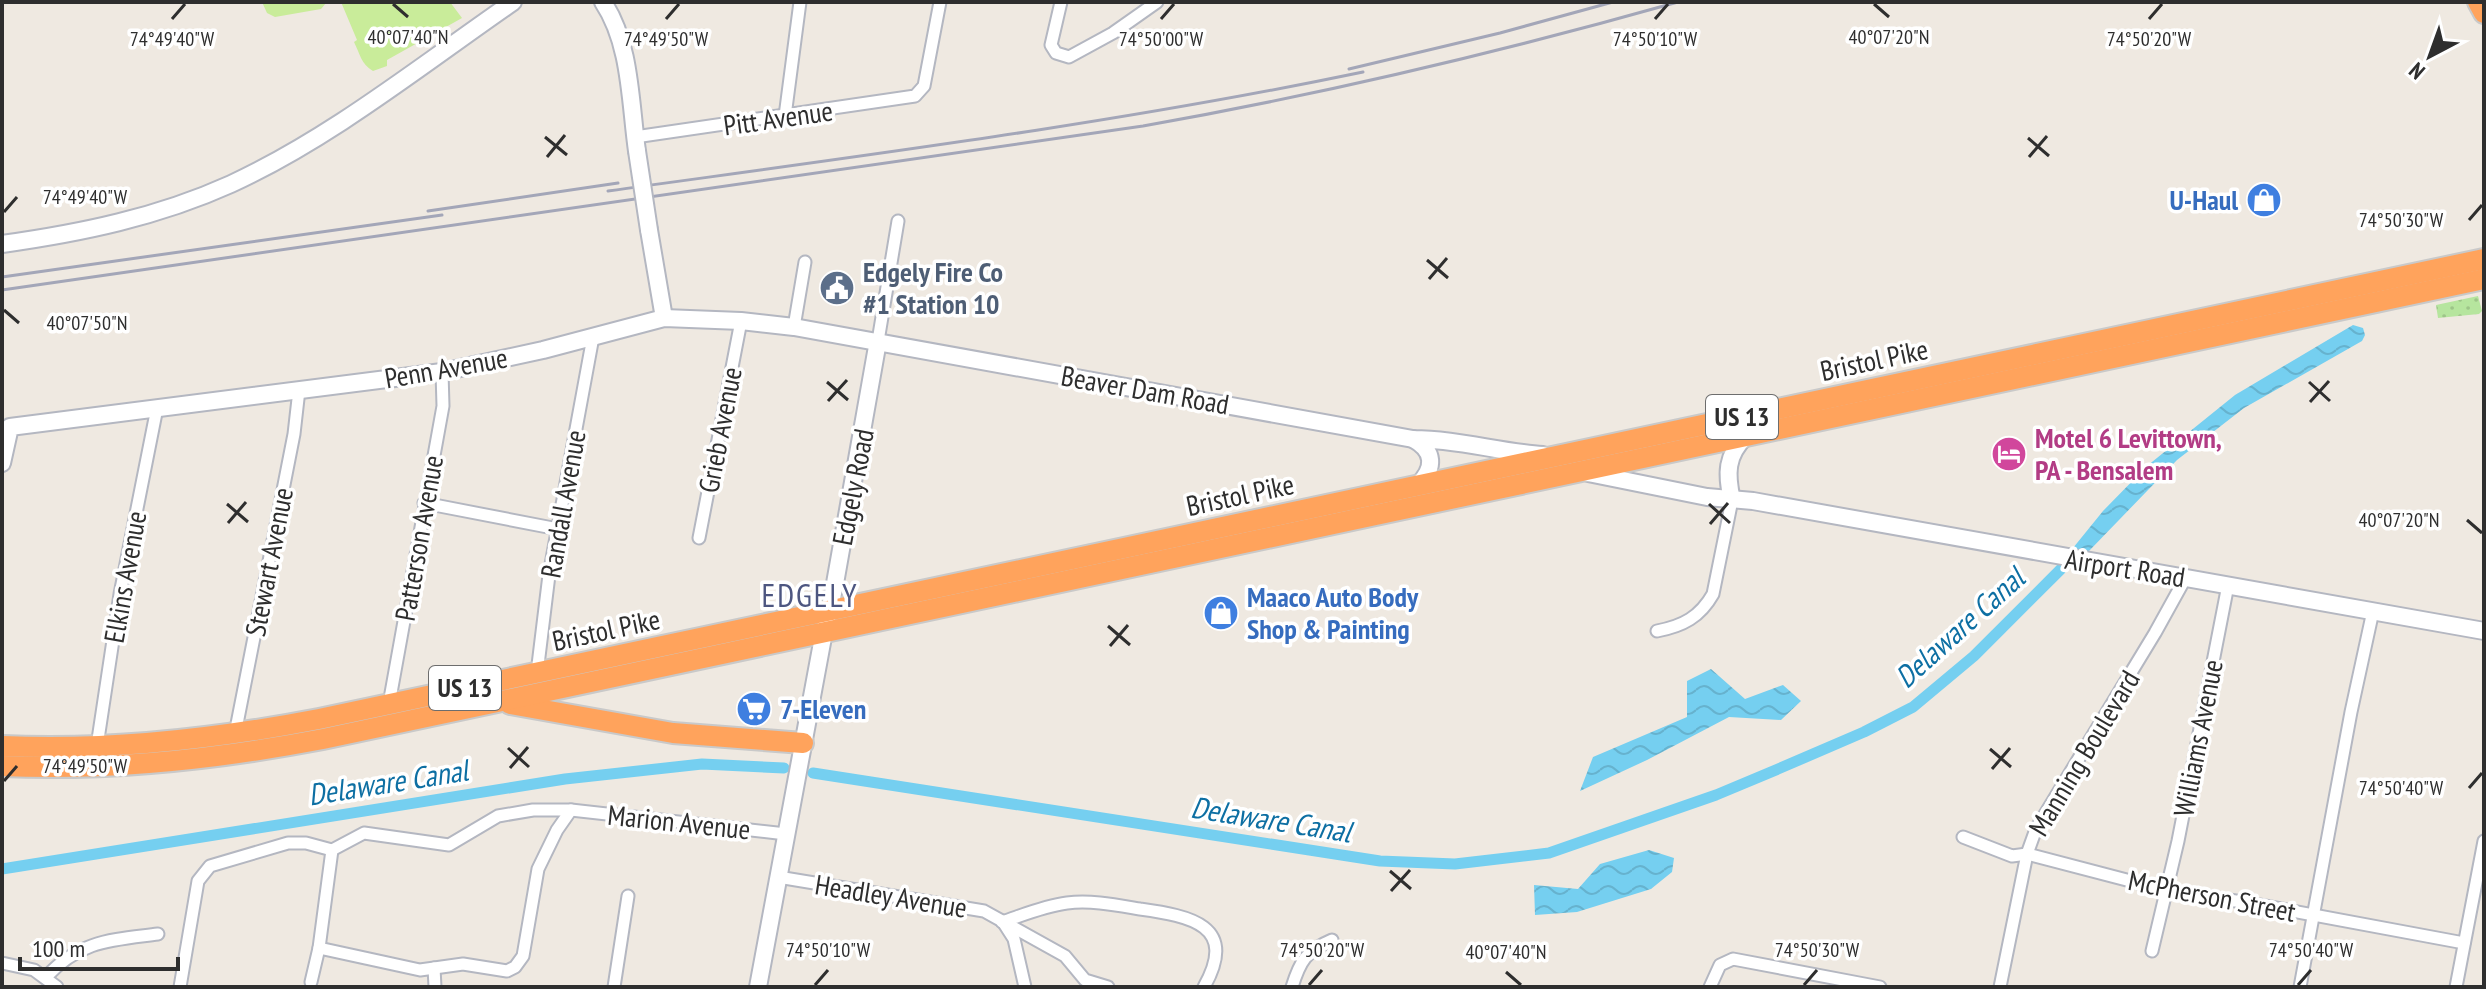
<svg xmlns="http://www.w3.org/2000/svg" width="2486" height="989" font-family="'PT Sans Narrow',sans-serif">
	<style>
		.grass { fill: url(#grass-dots) }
		.pitch { fill: #c9ec9a }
		.water { fill: url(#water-waves) }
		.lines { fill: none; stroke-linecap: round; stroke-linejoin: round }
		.canal { stroke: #75cff0; stroke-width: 11 }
		.street-casing { stroke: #b4b7c1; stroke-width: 15 }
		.secondary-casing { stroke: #b4b7c1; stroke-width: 20 }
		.highway-casing { stroke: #c9c9c9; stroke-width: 24 }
		.street { stroke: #fff; stroke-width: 11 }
		.secondary { stroke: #fff; stroke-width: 16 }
		.highway { stroke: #ffa35c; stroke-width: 20 }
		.rail { stroke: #a3a6b8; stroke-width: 3 }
		.secondary-bridge-casing { stroke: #b4b7c1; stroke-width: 20; stroke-linecap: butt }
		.secondary-bridge { stroke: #fff; stroke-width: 16 }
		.ticks { fill: none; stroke: #2e2e2e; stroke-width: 3 }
		.labels { text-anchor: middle; stroke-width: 7; stroke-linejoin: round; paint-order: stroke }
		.shield { fill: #fff; stroke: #6d6d6d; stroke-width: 2 }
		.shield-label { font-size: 26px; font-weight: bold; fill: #2e2e2e }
		.street-label { font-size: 28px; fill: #2e2e2e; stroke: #fff }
		.shop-label { font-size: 28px; font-weight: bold; fill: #366cbe; stroke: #fff; text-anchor: start }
		.service-label { font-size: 28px; font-weight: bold; fill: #4e5e75; stroke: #fff; text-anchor: start }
		.hotel-label { font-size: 28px; font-weight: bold; fill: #b23c85; stroke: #fff; text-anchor: start }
		.water-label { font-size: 30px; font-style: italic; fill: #0d6fa3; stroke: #fff }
		.quarter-label { font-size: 32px; letter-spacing: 2px; fill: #4d5680; stroke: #fff }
		.ticks-label { font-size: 20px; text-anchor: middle; fill: #2e2e2e; stroke: #fff; stroke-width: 7; stroke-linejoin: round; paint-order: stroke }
	</style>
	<defs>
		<pattern id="grass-dots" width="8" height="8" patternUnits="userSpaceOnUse" patternTransform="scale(2)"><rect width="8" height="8" fill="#b6e59e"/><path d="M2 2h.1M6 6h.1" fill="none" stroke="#9dc588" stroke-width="1.8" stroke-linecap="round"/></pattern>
		<pattern id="water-waves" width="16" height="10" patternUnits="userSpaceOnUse" patternTransform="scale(2)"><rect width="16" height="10" fill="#75cff0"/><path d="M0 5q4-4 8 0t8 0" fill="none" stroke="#66b2ce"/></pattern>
	</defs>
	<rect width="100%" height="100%" fill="#efe9e1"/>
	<polygon class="grass" points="2478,296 2482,311 2479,314 2438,318 2436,305"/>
	<g class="pitch">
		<polygon points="262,2 325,2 326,3 321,9 275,17 267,13"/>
		<path d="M341,2h109l12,16 -75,42v6l-14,5c-12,-7 -13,-17 -19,-29l3,-2z"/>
	</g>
	<g class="water">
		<polygon points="2353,325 2363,328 2365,335 2362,341 2244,408 2177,460 2089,551 2078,551 2073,548 2103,511 2147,466 2235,395"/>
		<polygon points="1711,669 1745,699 1783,685 1801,701 1781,720 1729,717 1647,760 1580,791 1593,757 1687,717 1687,681"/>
		<polygon points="1649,850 1674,858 1672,872 1651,889 1577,912 1535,915 1534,885 1578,889 1600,864"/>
	</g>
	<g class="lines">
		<g class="canal">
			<polyline points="813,773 1380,861 1455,864 1549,853 1716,795 1778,769 1864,732 1913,707 1974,656 2061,569"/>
			<polyline points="2,869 565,779 702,764 784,768"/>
		</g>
		<defs>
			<g id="street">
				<polyline points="1061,2 1051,45 1056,53 1069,57 1113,33 1157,2"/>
				<polyline points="785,116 800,2"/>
				<polyline points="635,137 915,96 924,86 940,2"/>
				<polyline points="794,327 805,262"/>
				<polyline points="878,341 898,221"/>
				<polyline points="424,503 558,529"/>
				<polyline points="699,538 741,321"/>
				<path d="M1657,631c26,-5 43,-14 56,-37l19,-94"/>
				<polyline points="537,673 549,575 593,337"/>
				<polyline points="389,704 443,406 442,372"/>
				<polyline points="235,734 294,434 299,390"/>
				<polyline points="97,746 120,594 157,408"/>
				<polyline points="1963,837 2012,856 2027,854 2165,890 2255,904 2464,943"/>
				<polyline points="332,850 364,833 449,845 498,816 533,810 571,810 786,834"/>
				<polyline points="778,877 984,911 1065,956 1085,980 1108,987"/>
				<path d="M1002,922c21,-7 42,-16 65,-19 24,-3 49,2 73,6 50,7 99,16 64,78"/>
				<polyline points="1005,925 1014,939 1025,987"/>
				<polyline points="319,948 420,970 463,964 507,971 515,967 523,956 538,869 557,830 571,810"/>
				<polyline points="2152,951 2178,841 2228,585"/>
				<polyline points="2,963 34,970 57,987"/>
				<polyline points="434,968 435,987"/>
				<path d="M46,977c34,-37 66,-37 112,-43"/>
				<polyline points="180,987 198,881 210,866 288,843 306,843 332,850 319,948 311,982"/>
				<polyline points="614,987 628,896"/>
				<path d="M1292,987c8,-26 14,-36 40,-47"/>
				<polyline points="1710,987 1720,965 1733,959 1880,987"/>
				<polyline points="2000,987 2027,854 2036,829 2155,633 2186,577"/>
				<polyline points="2300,987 2351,712 2373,611"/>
				<polyline points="2456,987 2484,841"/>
			</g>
			<g id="secondary">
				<path d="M603,2c28,42 27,100 34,149"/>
				<polyline points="649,230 664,318"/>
				<path d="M2,244c79,-11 156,-27 229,-60 100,-46 192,-120 282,-182"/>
				<path d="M1413,439c22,12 22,29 5,46"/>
				<path d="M2,463l8,-36 432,-55 101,-22 121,-32 77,3 53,6 619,112c44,0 86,13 130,16"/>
				<polyline points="1588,473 1707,497 1753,501 2484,631"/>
				<path d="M1732,500c-6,-26 -6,-45 14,-64"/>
				<polyline points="758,987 824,632 834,589 878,341"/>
			</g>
			<g id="highway">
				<polyline points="2478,2 2484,13"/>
				<polyline points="510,704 673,733 803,743"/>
				<path d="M2,746c106,5 213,-7 317,-27l2165,-460"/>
				<path d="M2,766c108,5 216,-7 321,-27l2161,-460"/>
			</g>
		</defs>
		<use href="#street" class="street-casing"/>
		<use href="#secondary" class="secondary-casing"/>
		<use href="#highway" class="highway-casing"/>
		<use href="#street" class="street"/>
		<use href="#secondary" class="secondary"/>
		<use href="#highway" class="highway"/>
		<g class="rail">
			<polyline points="1349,69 1500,33 1613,2"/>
			<path d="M608,191c252,-35 505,-67 755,-119"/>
			<polyline points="428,211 618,183"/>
			<polyline points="2,277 442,215"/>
			<path d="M2,290l1141,-164c181,-32 358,-74 535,-124"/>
		</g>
		<defs>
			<polyline id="secondary-bridge" points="637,151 649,230"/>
		</defs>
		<use href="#secondary-bridge" class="secondary-bridge-casing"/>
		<use href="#secondary-bridge" class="secondary-bridge"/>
	</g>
	<path class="ticks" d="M393,4l15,13M1874,4l15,13M172,19l13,-15M666,19l13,-15M1161,19l13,-15M1655,19l13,-15M2149,19l13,-15M545,137l22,18M2028,138l21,18M547,157l18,-22M2029,157l18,-21M4,212l13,-15M2469,220l13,-15M1427,260l21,18M1429,279l18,-21M4,310l15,13M827,382l21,18M2309,382l21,19M828,401l19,-21M2310,402l19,-21M227,504l21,18M1709,504l21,19M2467,520l15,13M228,523l18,-21M1710,524l18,-21M1108,626l22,19M1110,646l18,-21M508,748l21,19M1990,749l21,18M510,768l18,-21M1992,769l18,-21M4,781l13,-15M2469,788l13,-15M1390,871l21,18M1391,891l19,-21M1506,972l15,13M815,985l13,-15M1309,985l13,-15M1804,985l13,-15M2298,985l13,-15"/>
	<defs>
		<symbol id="shop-disc" viewBox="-11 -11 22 22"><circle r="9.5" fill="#3f7fe0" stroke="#fff"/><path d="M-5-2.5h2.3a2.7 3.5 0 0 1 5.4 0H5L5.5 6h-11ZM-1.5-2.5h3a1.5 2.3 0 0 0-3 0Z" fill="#fff"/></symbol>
		<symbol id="civic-disc" viewBox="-11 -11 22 22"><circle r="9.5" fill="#5c6f8a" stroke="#fff"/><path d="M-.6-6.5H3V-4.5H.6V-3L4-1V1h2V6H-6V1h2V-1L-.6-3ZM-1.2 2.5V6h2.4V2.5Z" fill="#fff"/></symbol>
		<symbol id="hotel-disc" viewBox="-11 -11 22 22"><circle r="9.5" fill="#d1479c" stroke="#fff"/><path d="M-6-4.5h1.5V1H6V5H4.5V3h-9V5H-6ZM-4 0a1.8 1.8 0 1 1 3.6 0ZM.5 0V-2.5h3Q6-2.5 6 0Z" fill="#fff"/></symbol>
		<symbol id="supermarket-disc" viewBox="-11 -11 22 22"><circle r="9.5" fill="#3f7fe0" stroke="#fff"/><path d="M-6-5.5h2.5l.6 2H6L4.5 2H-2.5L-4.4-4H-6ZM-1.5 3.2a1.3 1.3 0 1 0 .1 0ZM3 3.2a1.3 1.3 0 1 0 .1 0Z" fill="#fff"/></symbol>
	</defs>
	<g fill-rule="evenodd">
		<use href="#shop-disc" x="2244" y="180" width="40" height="40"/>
		<use href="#civic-disc" x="817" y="268" width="40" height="40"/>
		<use href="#hotel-disc" x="1989" y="434" width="40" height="40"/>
		<use href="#shop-disc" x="1201" y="593" width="40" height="40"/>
		<use href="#supermarket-disc" x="734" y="689" width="40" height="40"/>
	</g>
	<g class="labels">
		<g class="shield">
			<rect x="1706" y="395" width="72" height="44" rx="6"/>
			<rect x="429" y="666" width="72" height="44" rx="6"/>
		</g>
		<g class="shield-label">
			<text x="1742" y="426">US 13</text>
			<text x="465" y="697">US 13</text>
		</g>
		<g class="street-label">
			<text transform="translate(778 118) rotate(-8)" y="10">Pitt Avenue</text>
			<text transform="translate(1874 360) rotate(-12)" y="10">Bristol Pike</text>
			<text transform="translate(446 368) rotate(-10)" y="10">Penn Avenue</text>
			<text transform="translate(1145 390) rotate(10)" y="10">Beaver Dam Road</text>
			<text transform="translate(720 430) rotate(-79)" y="10">Grieb Avenue</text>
			<text transform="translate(853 487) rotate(-79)" y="10">Edgely Road</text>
			<text transform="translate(1240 495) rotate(-12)" y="10">Bristol Pike</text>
			<text transform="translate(563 504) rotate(-80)" y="10">Randall Avenue</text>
			<text transform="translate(419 538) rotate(-80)" y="10">Patterson Avenue</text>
			<text transform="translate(269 562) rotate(-79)" y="10">Stewart Avenue</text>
			<text transform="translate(2125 568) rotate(9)" y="10">Airport Road</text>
			<text transform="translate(125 577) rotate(-80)" y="10">Elkins Avenue</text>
			<text transform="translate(606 630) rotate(-12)" y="10">Bristol Pike</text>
			<text transform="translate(2198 738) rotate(-79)" y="10">Williams Avenue</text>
			<text transform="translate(2084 753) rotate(-59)" y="10">Manning Boulevard</text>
			<text transform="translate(679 822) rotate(6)" y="10">Marion Avenue</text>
			<text transform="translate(891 896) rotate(9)" y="10">Headley Avenue</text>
			<text transform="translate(2212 896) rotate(11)" y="10">McPherson Street</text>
		</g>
		<g class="shop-label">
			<text x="2238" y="210" text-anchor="end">U-Haul</text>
			<text x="1247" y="607">Maaco Auto Body<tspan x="1247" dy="32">Shop &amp; Painting</tspan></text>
			<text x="780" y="719">7-Eleven</text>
		</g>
		<g class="service-label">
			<text x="863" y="282">Edgely Fire Co<tspan x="863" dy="32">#1 Station 10</tspan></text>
		</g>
		<g class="hotel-label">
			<text x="2035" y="448">Motel 6 Levittown,<tspan x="2035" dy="32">PA - Bensalem</tspan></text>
		</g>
		<g class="water-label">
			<text transform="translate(1960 628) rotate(-42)" y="10">Delaware Canal</text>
			<text transform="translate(388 783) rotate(-9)" y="10">Delaware Canal</text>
			<text transform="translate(1271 820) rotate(9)" y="10">Delaware Canal</text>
		</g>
		<g class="quarter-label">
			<text x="810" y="607">EDGELY</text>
		</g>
	</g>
	<g class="ticks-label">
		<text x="408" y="44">40°07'40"N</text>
		<text x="1889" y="44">40°07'20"N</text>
		<text x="172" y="46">74°49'40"W</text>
		<text x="666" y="46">74°49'50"W</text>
		<text x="1161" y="46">74°50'00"W</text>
		<text x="1655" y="46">74°50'10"W</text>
		<text x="2149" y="46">74°50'20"W</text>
		<text x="85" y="204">74°49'40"W</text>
		<text x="2401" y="227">74°50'30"W</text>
		<text x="87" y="330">40°07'50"N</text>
		<text x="2399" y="527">40°07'20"N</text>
		<text x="85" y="773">74°49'50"W</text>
		<text x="2401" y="795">74°50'40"W</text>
		<text x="828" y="957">74°50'10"W</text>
		<text x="1322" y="957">74°50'20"W</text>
		<text x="1817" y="957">74°50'30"W</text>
		<text x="2311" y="957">74°50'40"W</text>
		<text x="1506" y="959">40°07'40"N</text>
	</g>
	<rect width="2486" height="989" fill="none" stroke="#2e2e2e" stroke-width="8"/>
	<g transform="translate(2430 56) rotate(221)" stroke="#ffffff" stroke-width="6" paint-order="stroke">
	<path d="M0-6L14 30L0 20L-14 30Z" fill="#2e2e2e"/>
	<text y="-12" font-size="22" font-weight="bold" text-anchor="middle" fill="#2e2e2e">N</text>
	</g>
	<path d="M20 957v12h158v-12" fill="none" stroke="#2e2e2e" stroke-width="4"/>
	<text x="32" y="957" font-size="24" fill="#2e2e2e" stroke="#ffffff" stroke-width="6" paint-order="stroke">100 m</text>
</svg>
